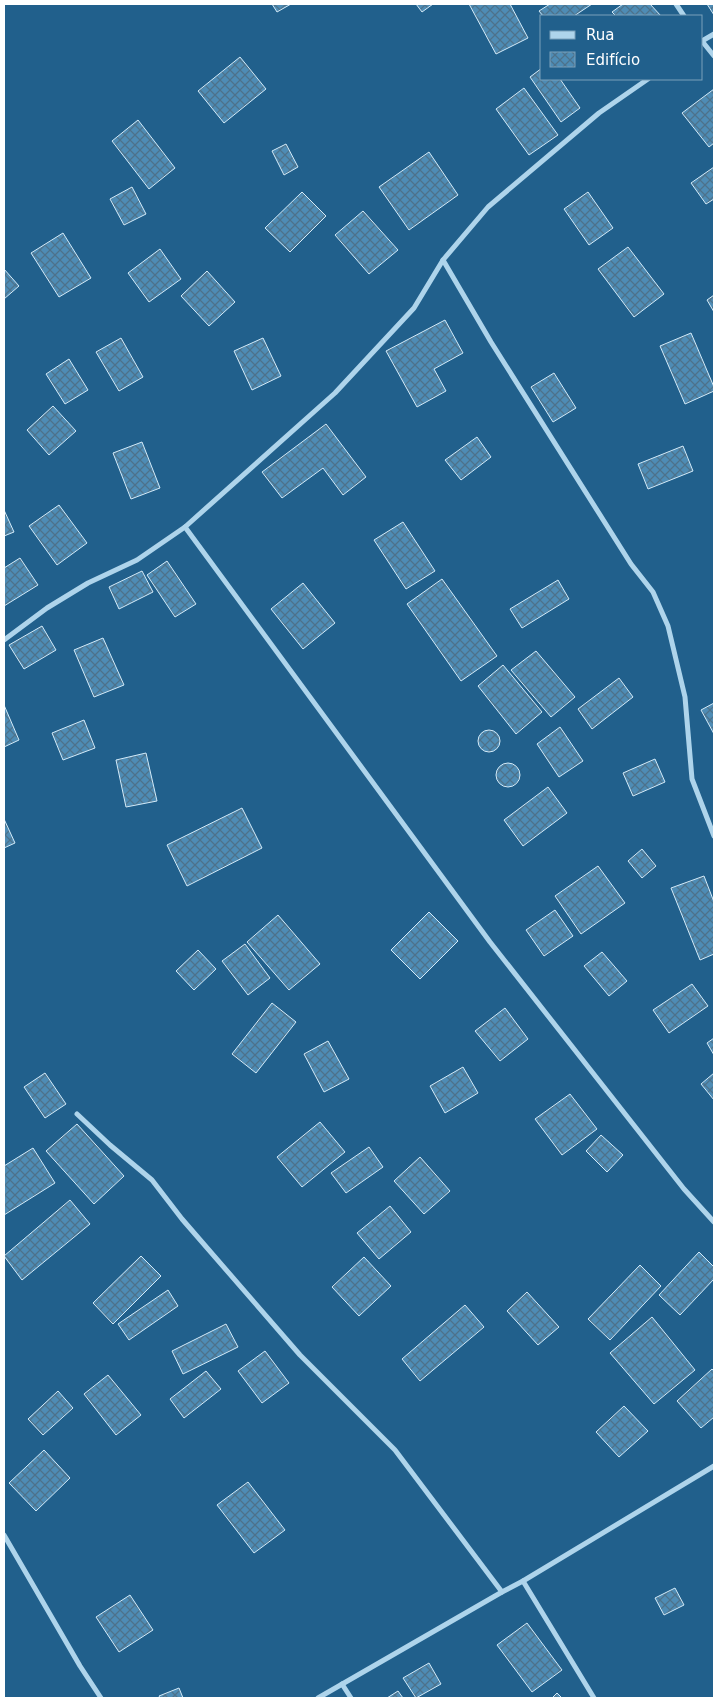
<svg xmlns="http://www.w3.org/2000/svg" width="718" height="1702" font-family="'DejaVu Sans',sans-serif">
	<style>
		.building { fill: url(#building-cross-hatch); stroke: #d3eaf8 }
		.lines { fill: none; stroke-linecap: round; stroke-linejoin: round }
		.minor { stroke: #aed4eb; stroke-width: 5 }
	</style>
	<defs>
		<pattern id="building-cross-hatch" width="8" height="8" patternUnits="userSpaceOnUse" patternTransform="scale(1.25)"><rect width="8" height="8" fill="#4e8cb5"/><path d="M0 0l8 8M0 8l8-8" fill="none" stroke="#4d728b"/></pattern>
	</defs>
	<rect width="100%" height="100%" fill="#21608c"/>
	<g class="building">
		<polygon points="272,4 291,4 277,12"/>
		<polygon points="416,4 433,4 422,12"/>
		<polygon points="469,4 510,4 528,38 496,54"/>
		<polygon points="550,4 592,4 574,16 543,16 539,11"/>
		<polygon points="623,4 650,4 661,16 616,16 612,12"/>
		<polygon points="707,4 714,4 714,15"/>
		<polygon points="240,57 266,89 224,123 198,91"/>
		<polygon points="542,68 542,79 560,79 580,108 561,122 530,77"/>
		<polygon points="524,88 558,135 529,155 496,109"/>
		<polygon points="714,89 714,143 709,147 682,113"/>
		<polygon points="138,120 175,168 149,189 112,141"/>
		<polygon points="286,144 298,167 284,175 272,151"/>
		<polygon points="429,152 458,195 409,230 379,187"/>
		<polygon points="714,167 714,199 706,204 691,183"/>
		<polygon points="132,187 146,214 124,225 110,199"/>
		<polygon points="302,192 326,216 290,252 265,228"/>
		<polygon points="588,192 613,228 589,245 564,209"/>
		<polygon points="363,211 398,250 369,274 335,235"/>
		<polygon points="63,233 91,278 59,297 31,253"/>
		<polygon points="628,247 664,294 634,317 598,269"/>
		<polygon points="160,249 181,279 149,302 128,273"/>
		<polygon points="4,269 19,286 4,299"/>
		<polygon points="207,271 235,302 209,326 181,296"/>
		<polygon points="714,295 714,312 707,300"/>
		<polygon points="445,320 463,353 434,369 446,391 417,407 386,351"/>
		<polygon points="691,333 714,387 714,391 685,404 660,346"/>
		<polygon points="121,338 143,377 119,391 96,352"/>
		<polygon points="263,338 281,376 252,390 234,351"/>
		<polygon points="69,359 88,390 65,404 46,374"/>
		<polygon points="554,373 576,408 553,422 531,387"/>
		<polygon points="53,406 76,431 49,455 27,430"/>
		<polygon points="326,424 366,477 343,495 323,468 282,498 262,472"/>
		<polygon points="477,437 491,457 461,480 445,460"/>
		<polygon points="142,442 160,488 131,499 113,453"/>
		<polygon points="683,446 693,471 648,489 638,464"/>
		<polygon points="59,505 87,543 57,565 29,526"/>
		<polygon points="4,510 14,532 4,536"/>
		<polygon points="403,522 435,571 406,589 374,540"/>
		<polygon points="20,558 38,585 4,606 4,568"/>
		<polygon points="167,561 196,604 175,617 147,575"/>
		<polygon points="142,571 153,592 119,609 109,587"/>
		<polygon points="442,579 497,656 461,681 407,604"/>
		<polygon points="558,580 569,599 522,628 510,609"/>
		<polygon points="303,583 335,623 303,649 271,609"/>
		<polygon points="42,626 56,650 24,669 9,645"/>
		<polygon points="103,638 124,685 94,697 74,650"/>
		<polygon points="536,651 575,697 551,717 511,670"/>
		<polygon points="503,665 542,712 516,734 478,686"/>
		<polygon points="619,678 633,697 592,729 578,709"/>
		<polygon points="714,703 714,734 701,710"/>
		<polygon points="4,705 19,740 4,747"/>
		<polygon points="84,720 95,748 63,760 52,733"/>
		<polygon points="560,727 583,761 559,777 537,744"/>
		<circle cx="489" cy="741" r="11"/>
		<polygon points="146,753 157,801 126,807 116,760"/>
		<polygon points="655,759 665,782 633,796 623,773"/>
		<circle cx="508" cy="775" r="12"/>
		<polygon points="548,787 567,813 523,846 504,820"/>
		<polygon points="242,808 262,848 187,886 167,845"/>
		<polygon points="4,819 15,843 4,848"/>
		<polygon points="642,849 656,866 642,878 628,861"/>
		<polygon points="598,866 625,903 581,934 555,896"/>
		<polygon points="704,876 714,902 714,954 700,960 671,888"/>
		<polygon points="555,910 573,936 544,956 526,930"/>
		<polygon points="429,912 458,941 420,979 391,950"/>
		<polygon points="278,915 320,964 289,990 247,942"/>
		<polygon points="245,944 270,978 248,995 222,961"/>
		<polygon points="198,950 216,969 194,990 176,971"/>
		<polygon points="602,952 627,981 609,996 584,966"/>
		<polygon points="692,984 708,1006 669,1033 653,1010"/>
		<polygon points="272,1003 296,1022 256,1073 232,1054"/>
		<polygon points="505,1008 528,1039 500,1061 475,1031"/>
		<polygon points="714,1038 714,1055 707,1043"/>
		<polygon points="328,1041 349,1079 324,1092 304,1054"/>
		<polygon points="463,1067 478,1093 445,1113 430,1086"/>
		<polygon points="45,1073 66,1104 45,1118 24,1087"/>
		<polygon points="714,1073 714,1100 701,1084"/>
		<polygon points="570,1094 597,1129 562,1155 535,1119"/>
		<polygon points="320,1122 345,1152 302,1187 277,1157"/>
		<polygon points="77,1124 124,1176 94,1204 46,1151"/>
		<polygon points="601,1135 623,1155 607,1172 586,1151"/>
		<polygon points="369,1147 383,1167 346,1193 331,1173"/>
		<polygon points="33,1148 55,1183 4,1215 4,1166"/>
		<polygon points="420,1157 450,1191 424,1214 394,1181"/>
		<polygon points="70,1200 90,1224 22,1280 4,1256"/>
		<polygon points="390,1206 411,1232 379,1259 357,1233"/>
		<polygon points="699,1252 714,1267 714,1279 680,1315 659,1295"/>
		<polygon points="141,1256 161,1276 113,1324 93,1303"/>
		<polygon points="364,1257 391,1286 359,1316 332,1287"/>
		<polygon points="640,1265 661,1286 610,1340 588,1319"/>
		<polygon points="168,1290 178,1306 129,1340 118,1324"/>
		<polygon points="527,1292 559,1327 538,1345 507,1311"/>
		<polygon points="465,1305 484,1327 420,1381 402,1359"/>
		<polygon points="652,1317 695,1370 654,1404 610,1353"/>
		<polygon points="226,1324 238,1347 183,1374 172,1351"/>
		<polygon points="265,1351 289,1383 262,1403 238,1371"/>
		<polygon points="712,1369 714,1371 714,1417 701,1428 677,1401"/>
		<polygon points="206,1371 221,1389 184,1418 170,1399"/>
		<polygon points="108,1375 141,1415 116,1435 84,1394"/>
		<polygon points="58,1391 73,1408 43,1435 28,1419"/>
		<polygon points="624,1406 648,1431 619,1457 596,1432"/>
		<polygon points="44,1450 70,1478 36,1511 9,1483"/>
		<polygon points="248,1482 285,1530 254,1553 217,1505"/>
		<polygon points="675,1588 684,1605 664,1615 655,1598"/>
		<polygon points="130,1595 153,1630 119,1652 96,1617"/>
		<polygon points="527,1623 562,1670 532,1692 497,1645"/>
		<polygon points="429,1663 441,1684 416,1698 403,1678"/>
		<polygon points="179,1688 183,1698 160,1698 159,1696"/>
		<polygon points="398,1691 403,1698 387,1698"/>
		<polygon points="557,1693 562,1698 552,1698"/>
	</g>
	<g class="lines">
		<g class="minor">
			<polyline points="676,4 684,16"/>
			<polyline points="702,41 714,56"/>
			<polyline points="702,41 714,34"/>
			<polyline points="443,260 491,342 631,564 653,592 668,626 685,697 692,779 714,836"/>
			<polyline points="185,527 490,942 684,1189 714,1222"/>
			<polyline points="4,640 47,608 88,583 137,560 185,527 335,393 414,308 443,260 488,207 599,113 648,79"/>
			<polyline points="77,1114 110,1145 152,1180 182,1219 300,1355 395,1450 502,1592"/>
			<polyline points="4,1535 80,1666 101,1698"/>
			<polyline points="523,1581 594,1698"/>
			<polyline points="342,1684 351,1698"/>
			<polyline points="318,1698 502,1592 523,1581 714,1466"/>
		</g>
	</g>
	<rect width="718" height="1702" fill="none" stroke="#ffffff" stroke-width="10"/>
	<rect x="540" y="15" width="162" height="65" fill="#21608c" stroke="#7aa0ba"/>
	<rect x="550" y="31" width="25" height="8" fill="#aed4eb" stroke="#7aa0ba"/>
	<text x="586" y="40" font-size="15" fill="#ffffff">Rua</text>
	<rect x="550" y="52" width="25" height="15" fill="url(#building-cross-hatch)" stroke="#7aa0ba"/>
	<text x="586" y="65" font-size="15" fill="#ffffff">Edifício</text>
</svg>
